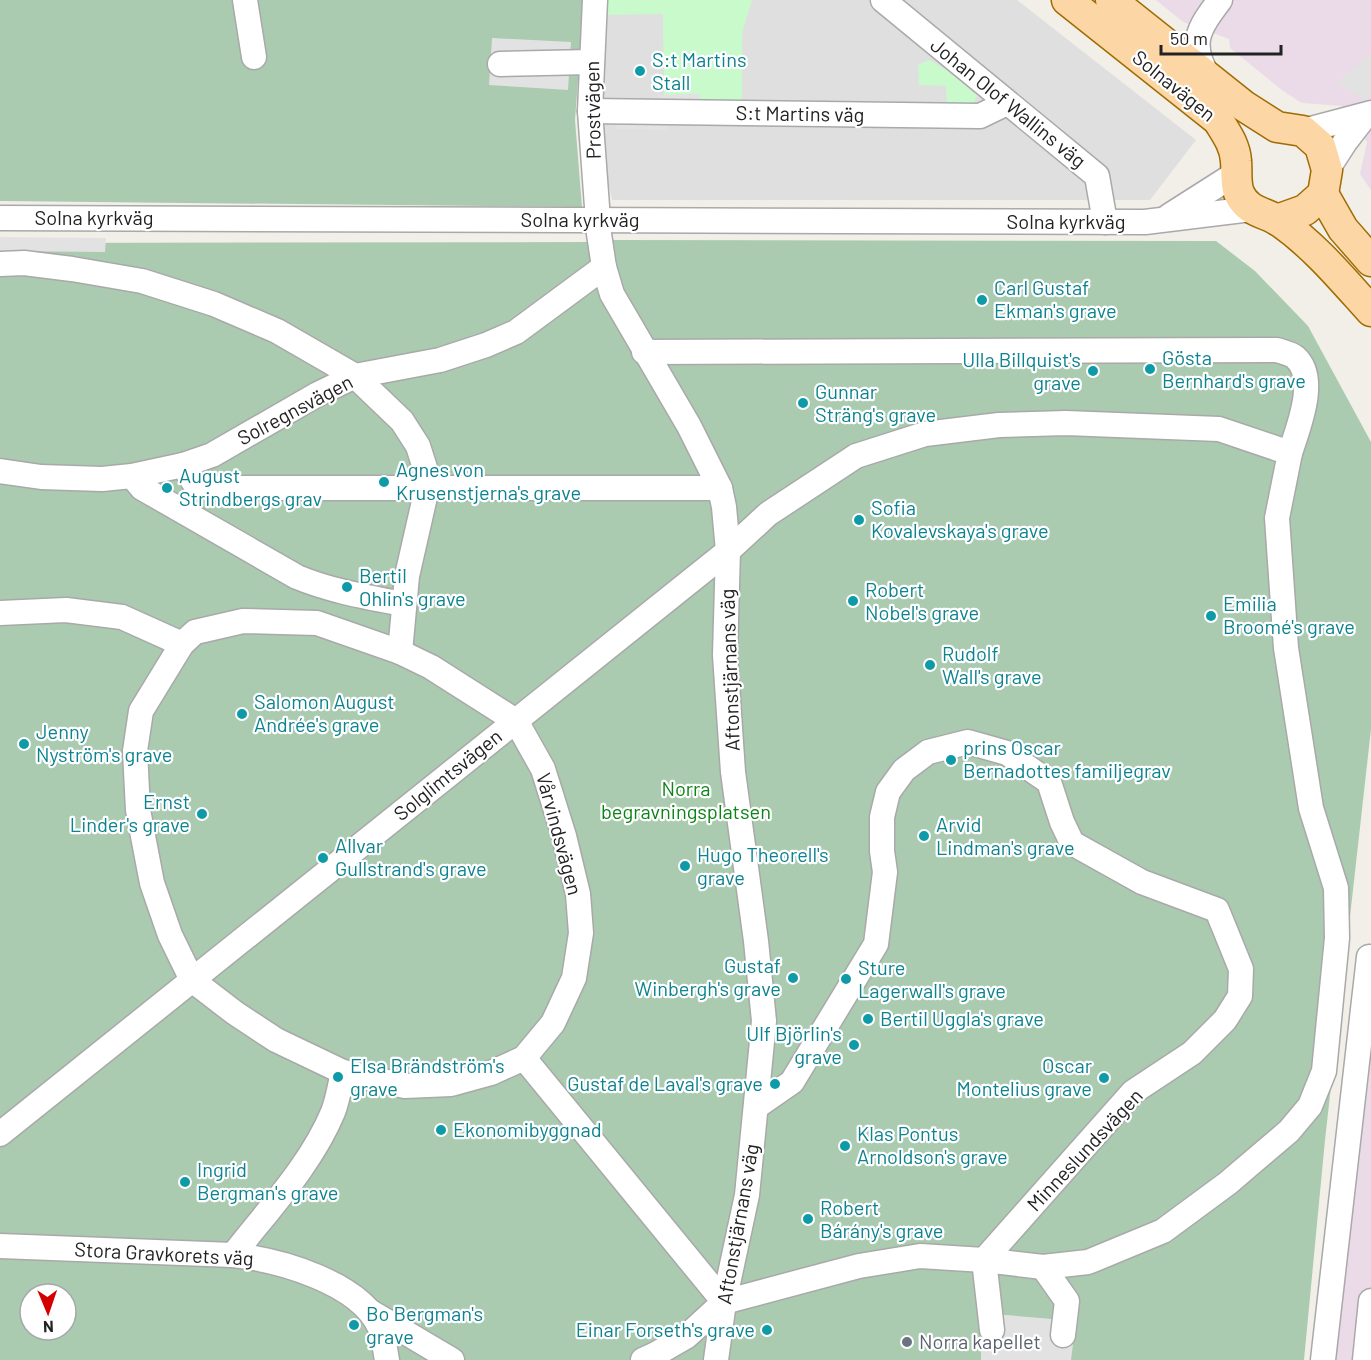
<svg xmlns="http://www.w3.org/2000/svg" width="1371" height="1360" font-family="Barlow,sans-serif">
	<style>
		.residential { fill: #e0dfdf }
		.industrial { fill: #ebdbe8 }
		.cemetery { fill: #aacbaf; fill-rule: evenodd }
		.park { fill: #c8facc }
		.parking { fill: #e2e2e2 }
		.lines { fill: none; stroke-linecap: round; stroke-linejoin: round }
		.minor-casing { stroke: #a9a9a9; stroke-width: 27 }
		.major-casing { stroke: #a06b00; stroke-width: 33 }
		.minor { stroke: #fff; stroke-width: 24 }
		.major { stroke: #fcd6a4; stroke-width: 30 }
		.culture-dot { fill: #0f9aa8; stroke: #fff; stroke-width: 2 }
		.worship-dot { fill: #6b7280; stroke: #fff; stroke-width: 2 }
		.labels { text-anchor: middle; stroke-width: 4.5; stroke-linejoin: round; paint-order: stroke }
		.culture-label { font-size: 20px; fill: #0d838f; stroke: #fff; text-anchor: start }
		.street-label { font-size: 20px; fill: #222; stroke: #fff }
		.park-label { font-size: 20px; fill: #0c8416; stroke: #fff }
		.worship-label { font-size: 20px; fill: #5b616d; stroke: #fff; text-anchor: start }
	</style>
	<rect width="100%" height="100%" fill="#f2efe9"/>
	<polygon class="residential" points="605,0 1017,0 1196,140 1150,200 612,200 598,136"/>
	<g class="industrial">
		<polygon points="1156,0 1371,0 1371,190 1360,174 1367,142 1341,106 1302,103 1283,91 1230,48 1229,39 1183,22"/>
		<polygon points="1371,980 1371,1360 1318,1360"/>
	</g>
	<g class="cemetery">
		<polygon points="0,0 584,0 575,120 582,207 0,201"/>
		<path d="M612,240l604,1 39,30 53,55 63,116v287l-46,411 -21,220h-1304v-1117l591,-1 9,3zM30,1294h36v36h-36z"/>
	</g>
	<g class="park">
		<polygon points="605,0 752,0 742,33 742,103 700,103 699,94 664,95 663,14 603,15"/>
		<polygon points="929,60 945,69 977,95 973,106 947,108 946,86 919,85 918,65"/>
	</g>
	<g class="parking">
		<polygon points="492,38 571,42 568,90 489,85"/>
		<polygon points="1371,53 1371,95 1364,100 1337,82"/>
		<polygon points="700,94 700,114 668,113 667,130 616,129 617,111 657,110 657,95"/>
		<polygon points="0,237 106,238 105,252 0,251"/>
		<polygon points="981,1313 1076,1321 1071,1360 981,1360"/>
	</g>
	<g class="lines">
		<defs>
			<g id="minor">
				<polyline points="245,0 254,57"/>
				<polyline points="595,0 590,111 599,234 604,267 612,294 689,426 720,488 724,507 728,551 725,655 733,772 756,941 764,1021 747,1195 724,1302 716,1360"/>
				<polyline points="883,0 1097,176 1105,222"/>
				<polyline points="500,64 591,62"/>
				<path d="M1209,78c-21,-34 -11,-49 11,-78"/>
				<polyline points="590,111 980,116 1007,103"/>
				<polyline points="1303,131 1371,113"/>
				<polyline points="1327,170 1345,142 1365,116"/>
				<polyline points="1169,216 1235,174"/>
				<polyline points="0,218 1145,222 1251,209"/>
				<polyline points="0,264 24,263 72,269 142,281 214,304 277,331 355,376 402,421 418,446 425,468 427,488 407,576 400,652"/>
				<path d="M644,352l633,-2c6,2 14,4 18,7 24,21 3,71 -5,96"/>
				<polyline points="183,465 195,484 212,488 720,488"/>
				<polyline points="0,471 41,477 102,479 132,476 183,465 212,455 318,394 355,376 440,360 486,345 516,332 604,267"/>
				<path d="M132,476l10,12 155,89c34,14 69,20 106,27"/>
				<polyline points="0,613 66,610 122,617 182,644 195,632 243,621 317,623 400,652 431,667 516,721 543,769 564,836 578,894 581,933 574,978 553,1023 524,1058"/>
				<polyline points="182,644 141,711 135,751 138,810 152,883 170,935 192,980 235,1013 276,1040 343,1072 405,1086 451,1084 491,1073 524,1058 724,1302"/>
				<polyline points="756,1107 792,1082 876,944 885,872 882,851 882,817 888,792 904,770 928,752 968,742 1007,753 1049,782 1062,822 1072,843 1142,882 1217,910 1241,969 1240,996 1225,1020 1192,1053 1133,1092 984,1260 992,1330"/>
				<polyline points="0,1134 728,551 768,514 856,456 925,434 999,425 1066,423 1219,429 1290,453 1277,518 1286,648 1311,808 1336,888 1337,938 1324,1071 1310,1106 1289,1131 1228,1183 1163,1231 1088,1262 1043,1267 984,1260 920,1256 859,1266 724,1302 687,1336 656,1354 643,1360"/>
				<path d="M0,1246l233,9c45,5 127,27 147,73 4,10 5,22 7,32"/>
				<path d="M233,1255c35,-45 78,-90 100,-143 5,-13 7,-27 10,-40"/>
				<polyline points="1043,1267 1067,1301 1063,1335"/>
				<polyline points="371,1312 452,1360"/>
				<polyline points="1323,1360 1369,957 1371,958"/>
				<polyline points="1365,1360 1371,1301"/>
			</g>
			<g id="major">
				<path d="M1067,0l151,120c8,13 17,25 18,41 1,11 -1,22 3,32 8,19 26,19 40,28 36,25 63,58 92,90"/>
				<polyline points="1111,0 1244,106 1277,127 1303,131 1320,146 1327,170 1323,194 1305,210 1277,220"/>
				<polyline points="1323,194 1343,229 1371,261"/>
			</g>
		</defs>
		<use href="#minor" class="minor-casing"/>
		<use href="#major" class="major-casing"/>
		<use href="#minor" class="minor"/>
		<use href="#major" class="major"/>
	</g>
	<g class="culture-dot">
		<circle cx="640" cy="71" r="6"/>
		<circle cx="982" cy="300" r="6"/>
		<circle cx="1150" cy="369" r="6"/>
		<circle cx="1093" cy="371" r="6"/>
		<circle cx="803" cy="403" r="6"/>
		<circle cx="384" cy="482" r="6"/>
		<circle cx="167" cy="488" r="6"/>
		<circle cx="859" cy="520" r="6"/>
		<circle cx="347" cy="587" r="6"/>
		<circle cx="853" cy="601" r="6"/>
		<circle cx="1211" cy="616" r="6"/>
		<circle cx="930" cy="665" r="6"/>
		<circle cx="242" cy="714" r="6"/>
		<circle cx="24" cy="744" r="6"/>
		<circle cx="951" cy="760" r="6"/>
		<circle cx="202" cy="814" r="6"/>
		<circle cx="924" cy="836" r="6"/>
		<circle cx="323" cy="858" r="6"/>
		<circle cx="685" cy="866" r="6"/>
		<circle cx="793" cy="978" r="6"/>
		<circle cx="846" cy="979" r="6"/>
		<circle cx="868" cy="1019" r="6"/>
		<circle cx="854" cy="1045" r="6"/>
		<circle cx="338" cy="1077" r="6"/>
		<circle cx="1104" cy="1078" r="6"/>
		<circle cx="775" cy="1084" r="6"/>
		<circle cx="441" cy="1130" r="6"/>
		<circle cx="845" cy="1146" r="6"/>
		<circle cx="185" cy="1182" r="6"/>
		<circle cx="808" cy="1219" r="6"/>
		<circle cx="354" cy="1325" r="6"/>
		<circle cx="767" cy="1330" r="6"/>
	</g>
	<circle class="worship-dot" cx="907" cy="1342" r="6"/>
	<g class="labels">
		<g class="culture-label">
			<text x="652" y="67">S:t Martins<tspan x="652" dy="23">Stall</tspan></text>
			<text x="994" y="295">Carl Gustaf<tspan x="994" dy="23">Ekman's grave</tspan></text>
			<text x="1162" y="365">Gösta<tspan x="1162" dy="23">Bernhard's grave</tspan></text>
			<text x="1081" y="367" text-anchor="end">Ulla Billquist's<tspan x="1081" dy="23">grave</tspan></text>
			<text x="815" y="399">Gunnar<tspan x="815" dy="23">Sträng's grave</tspan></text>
			<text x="396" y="477">Agnes von<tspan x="396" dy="23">Krusenstjerna's grave</tspan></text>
			<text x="179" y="483">August<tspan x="179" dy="23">Strindbergs grav</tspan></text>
			<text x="871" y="515">Sofia<tspan x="871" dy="23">Kovalevskaya's grave</tspan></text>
			<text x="359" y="583">Bertil<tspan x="359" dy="23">Ohlin's grave</tspan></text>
			<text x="865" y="597">Robert<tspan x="865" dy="23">Nobel's grave</tspan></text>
			<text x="1223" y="611">Emilia<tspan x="1223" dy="23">Broomé's grave</tspan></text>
			<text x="942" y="661">Rudolf<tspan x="942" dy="23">Wall's grave</tspan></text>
			<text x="254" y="709">Salomon August<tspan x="254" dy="23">Andrée's grave</tspan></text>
			<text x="36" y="739">Jenny<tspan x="36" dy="23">Nyström's grave</tspan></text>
			<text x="963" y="755">prins Oscar<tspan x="963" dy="23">Bernadottes familjegrav</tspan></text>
			<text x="190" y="809" text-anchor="end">Ernst<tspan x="190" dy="23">Linder's grave</tspan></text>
			<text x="936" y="832">Arvid<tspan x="936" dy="23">Lindman's grave</tspan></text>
			<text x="335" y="853">Allvar<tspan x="335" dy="23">Gullstrand's grave</tspan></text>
			<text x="697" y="862">Hugo Theorell's<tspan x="697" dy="23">grave</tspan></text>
			<text x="781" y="973" text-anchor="end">Gustaf<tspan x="781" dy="23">Winbergh's grave</tspan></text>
			<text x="858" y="975">Sture<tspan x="858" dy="23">Lagerwall's grave</tspan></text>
			<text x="880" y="1026">Bertil Uggla's grave</text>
			<text x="842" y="1041" text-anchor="end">Ulf Björlin's<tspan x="842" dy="23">grave</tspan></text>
			<text x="350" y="1073">Elsa Brändström's<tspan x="350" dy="23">grave</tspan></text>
			<text x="1092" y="1073" text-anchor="end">Oscar<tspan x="1092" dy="23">Montelius grave</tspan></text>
			<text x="763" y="1091" text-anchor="end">Gustaf de Laval's grave</text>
			<text x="453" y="1137">Ekonomibyggnad</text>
			<text x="857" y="1141">Klas Pontus<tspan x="857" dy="23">Arnoldson's grave</tspan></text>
			<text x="197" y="1177">Ingrid<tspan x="197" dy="23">Bergman's grave</tspan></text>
			<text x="820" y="1215">Robert<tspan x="820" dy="23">Bárány's grave</tspan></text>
			<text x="366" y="1321">Bo Bergman's<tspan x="366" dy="23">grave</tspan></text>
			<text x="755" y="1337" text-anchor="end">Einar Forseth's grave</text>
		</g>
		<g class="street-label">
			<text transform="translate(1174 86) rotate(39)" y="7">Solnavägen</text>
			<text transform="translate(1008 103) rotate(39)" y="7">Johan Olof Wallins väg</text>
			<text transform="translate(593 110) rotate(-91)" y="7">Prostvägen</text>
			<text transform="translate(800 114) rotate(1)" y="7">S:t Martins väg</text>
			<text x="94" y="225">Solna kyrkväg</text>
			<text x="580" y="227">Solna kyrkväg</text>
			<text x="1066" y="229">Solna kyrkväg</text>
			<text transform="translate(295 410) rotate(-28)" y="7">Solregnsvägen</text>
			<text transform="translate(730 670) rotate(-92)" y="7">Aftonstjärnans väg</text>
			<text transform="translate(448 775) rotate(-39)" y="7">Solglimtsvägen</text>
			<text transform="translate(559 834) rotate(75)" y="7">Vårvindsvägen</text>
			<text transform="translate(1085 1150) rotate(-47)" y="7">Minneslundsvägen</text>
			<text transform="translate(738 1224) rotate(-80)" y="7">Aftonstjärnans väg</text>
			<text transform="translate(164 1254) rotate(3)" y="7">Stora Gravkorets väg</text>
		</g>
		<g class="park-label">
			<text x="686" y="796">Norra<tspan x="686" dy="23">begravningsplatsen</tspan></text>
		</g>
		<g class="worship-label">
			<text x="919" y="1349">Norra kapellet</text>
		</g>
	</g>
	<g transform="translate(48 1312) rotate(178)"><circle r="28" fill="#ffffff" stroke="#a7a7a7" stroke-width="1.5"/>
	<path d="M0-4.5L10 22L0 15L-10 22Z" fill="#d40000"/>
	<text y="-9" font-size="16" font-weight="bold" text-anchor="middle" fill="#222222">N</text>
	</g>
	<path d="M1161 45v9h120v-9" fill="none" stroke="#222222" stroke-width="3"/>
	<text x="1170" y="45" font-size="18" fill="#222222" stroke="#ffffff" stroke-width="4.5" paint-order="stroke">50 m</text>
</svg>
